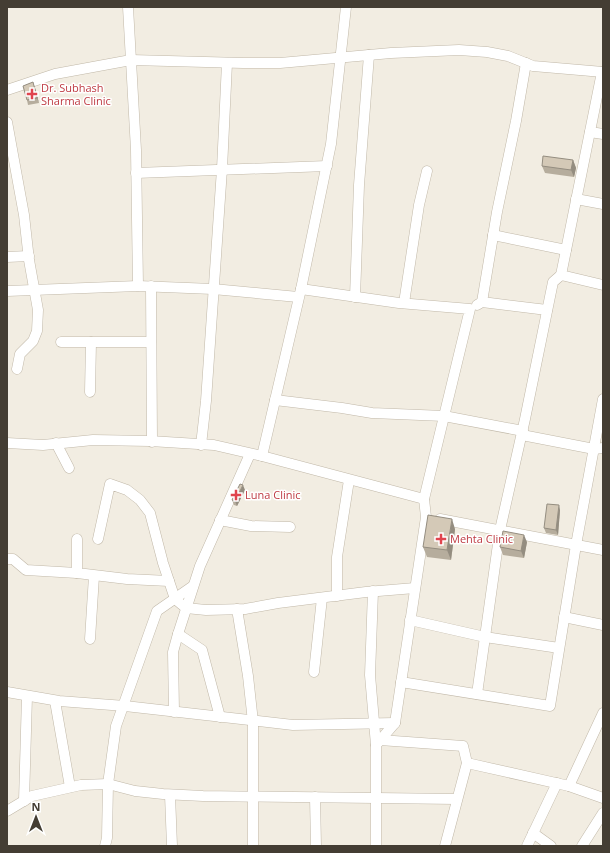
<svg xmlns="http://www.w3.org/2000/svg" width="610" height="853" font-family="'Open Sans',sans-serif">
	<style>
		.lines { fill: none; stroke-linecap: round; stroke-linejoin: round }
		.street-casing { stroke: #c1b8a8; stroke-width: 11 }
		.street { stroke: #fff; stroke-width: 10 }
		.wall { fill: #b6ad9d }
		.shaded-wall { fill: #948d80 }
		.building { fill: #d4c9b7; stroke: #948d80 }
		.health-dot { fill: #e0444e; stroke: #fff; stroke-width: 1.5 }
		.labels { text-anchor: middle; stroke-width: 3; stroke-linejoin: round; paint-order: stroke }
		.health-label { font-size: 11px; fill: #be3a42; stroke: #fff; text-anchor: start }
	</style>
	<rect width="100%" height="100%" fill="#f2ede2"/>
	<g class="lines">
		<defs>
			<g id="street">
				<polyline points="128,7 136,150 138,286"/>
				<polyline points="602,72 561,275 603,285"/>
				<polyline points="7,90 55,74 131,60 243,63 280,63 391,53 459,50 487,52 508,56 533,66 603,72"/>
				<polyline points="7,122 24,215 29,260 38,310 37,331 33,341 20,354 17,369"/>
				<polyline points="590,132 603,134"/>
				<polyline points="136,173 327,166"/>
				<polyline points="576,199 603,204"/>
				<polyline points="493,235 566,250"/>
				<polyline points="7,257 29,256"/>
				<polyline points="151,286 152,442"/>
				<polyline points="301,289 399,303 470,309 424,499 426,517 395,723 376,745 376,846"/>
				<polyline points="7,291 138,286 213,289 298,297"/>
				<polyline points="355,297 359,185 369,55"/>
				<polyline points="482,302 497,212 516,121 526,63"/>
				<polyline points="404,303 419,205 427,171"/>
				<polyline points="477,305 482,302 547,310"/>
				<polyline points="61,342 151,342"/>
				<polyline points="90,392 91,342"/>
				<polyline points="275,400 342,408 372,413 444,416 523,431"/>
				<polyline points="522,435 594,449 603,448"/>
				<polyline points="7,443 43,445 93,440 150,441 214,445 262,456 424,499"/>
				<polyline points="56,443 69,468"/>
				<polyline points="201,445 206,401 222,169 227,63"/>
				<polyline points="262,456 301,289 331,144 346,7"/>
				<polyline points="440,519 603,550"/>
				<polyline points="220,520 251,526 290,527"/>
				<polyline points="77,539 77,573 127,579 169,581"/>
				<polyline points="98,539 110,484 127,490 140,500 150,513 163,563 175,599 186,608 206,610 245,609 278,603 366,592 415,588"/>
				<polyline points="7,559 13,559 26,570 77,573"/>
				<polyline points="373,591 370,675 376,745"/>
				<polyline points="337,596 337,557 349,480"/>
				<polyline points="237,609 248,676 253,722 253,846"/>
				<polyline points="564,617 603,625"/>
				<polyline points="410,620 485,637 559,648"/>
				<polyline points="178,634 202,650 220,717"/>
				<polyline points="90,639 94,576"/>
				<polyline points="314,672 322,598"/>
				<polyline points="401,682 550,706 576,545 603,399"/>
				<polyline points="7,692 59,701 125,706 293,725 395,723"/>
				<polyline points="477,694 500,530 525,419 553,282 561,275"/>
				<polyline points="55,701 70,787"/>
				<polyline points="174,712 173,652 178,634 200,566 250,454"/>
				<polyline points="380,740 463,746 467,763 445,846"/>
				<polyline points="467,763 569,786 603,798"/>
				<polyline points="569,786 603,713"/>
				<polyline points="170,795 172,846"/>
				<polyline points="315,797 316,846"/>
				<polyline points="24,801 27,696"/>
				<polyline points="7,811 32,796 81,785 108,784 135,791 163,794 203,796 457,799"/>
				<polyline points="533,833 551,846"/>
				<polyline points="105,846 107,838 108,784 116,726 157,611 193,586"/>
				<polyline points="527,846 557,783"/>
				<polyline points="582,846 603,813"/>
			</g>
		</defs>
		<use href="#street" class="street-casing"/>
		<use href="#street" class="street"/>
	</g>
	<g class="wall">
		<polygon points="35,88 39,103 28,105 27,100"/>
		<polygon points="573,160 576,168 574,177 545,173 542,166"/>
		<polygon points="245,490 237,506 234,505 232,500"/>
		<polygon points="560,510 558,535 546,533 544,528"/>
		<polygon points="455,529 451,560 427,557 423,547"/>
		<polygon points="527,542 524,558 503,555 500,547"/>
	</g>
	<g class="shaded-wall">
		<polygon points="33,82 35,88 39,103 37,98"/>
		<polygon points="573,160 576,168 574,177 571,170"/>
		<polygon points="243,485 245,490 237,506 235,501"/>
		<polygon points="559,505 560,510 558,535 556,530"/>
		<polygon points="452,519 455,529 451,560 447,550"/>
		<polygon points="524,535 527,542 524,558 521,551"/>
	</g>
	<g class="building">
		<polygon points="33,82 37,98 27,100 23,86"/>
		<polygon points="543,156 573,160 571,170 542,166"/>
		<polygon points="240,484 243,485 235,501 232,500"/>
		<polygon points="547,504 559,505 556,530 544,528"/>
		<polygon points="428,515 452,519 447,550 423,547"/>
		<polygon points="503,531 524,535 521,551 500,547"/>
	</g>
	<g class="health-dot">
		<path d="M30 88h4v4h4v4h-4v4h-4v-4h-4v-4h4z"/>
		<path d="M234 489h4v4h4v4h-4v4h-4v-4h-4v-4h4z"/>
		<path d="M439 533h4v4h4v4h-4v4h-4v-4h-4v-4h4z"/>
	</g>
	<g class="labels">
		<g class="health-label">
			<text x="41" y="92">Dr. Subhash<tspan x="41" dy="13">Sharma Clinic</tspan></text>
			<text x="245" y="499">Luna Clinic</text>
			<text x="450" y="543">Mehta Clinic</text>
		</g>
	</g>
	<rect width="610" height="853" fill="none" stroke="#443d33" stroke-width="16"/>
	<g transform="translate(36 817)" stroke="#ffffff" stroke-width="3" paint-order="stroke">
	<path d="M0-3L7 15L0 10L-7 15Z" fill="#443d33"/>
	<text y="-6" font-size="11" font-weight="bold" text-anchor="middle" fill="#443d33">N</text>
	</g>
</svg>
